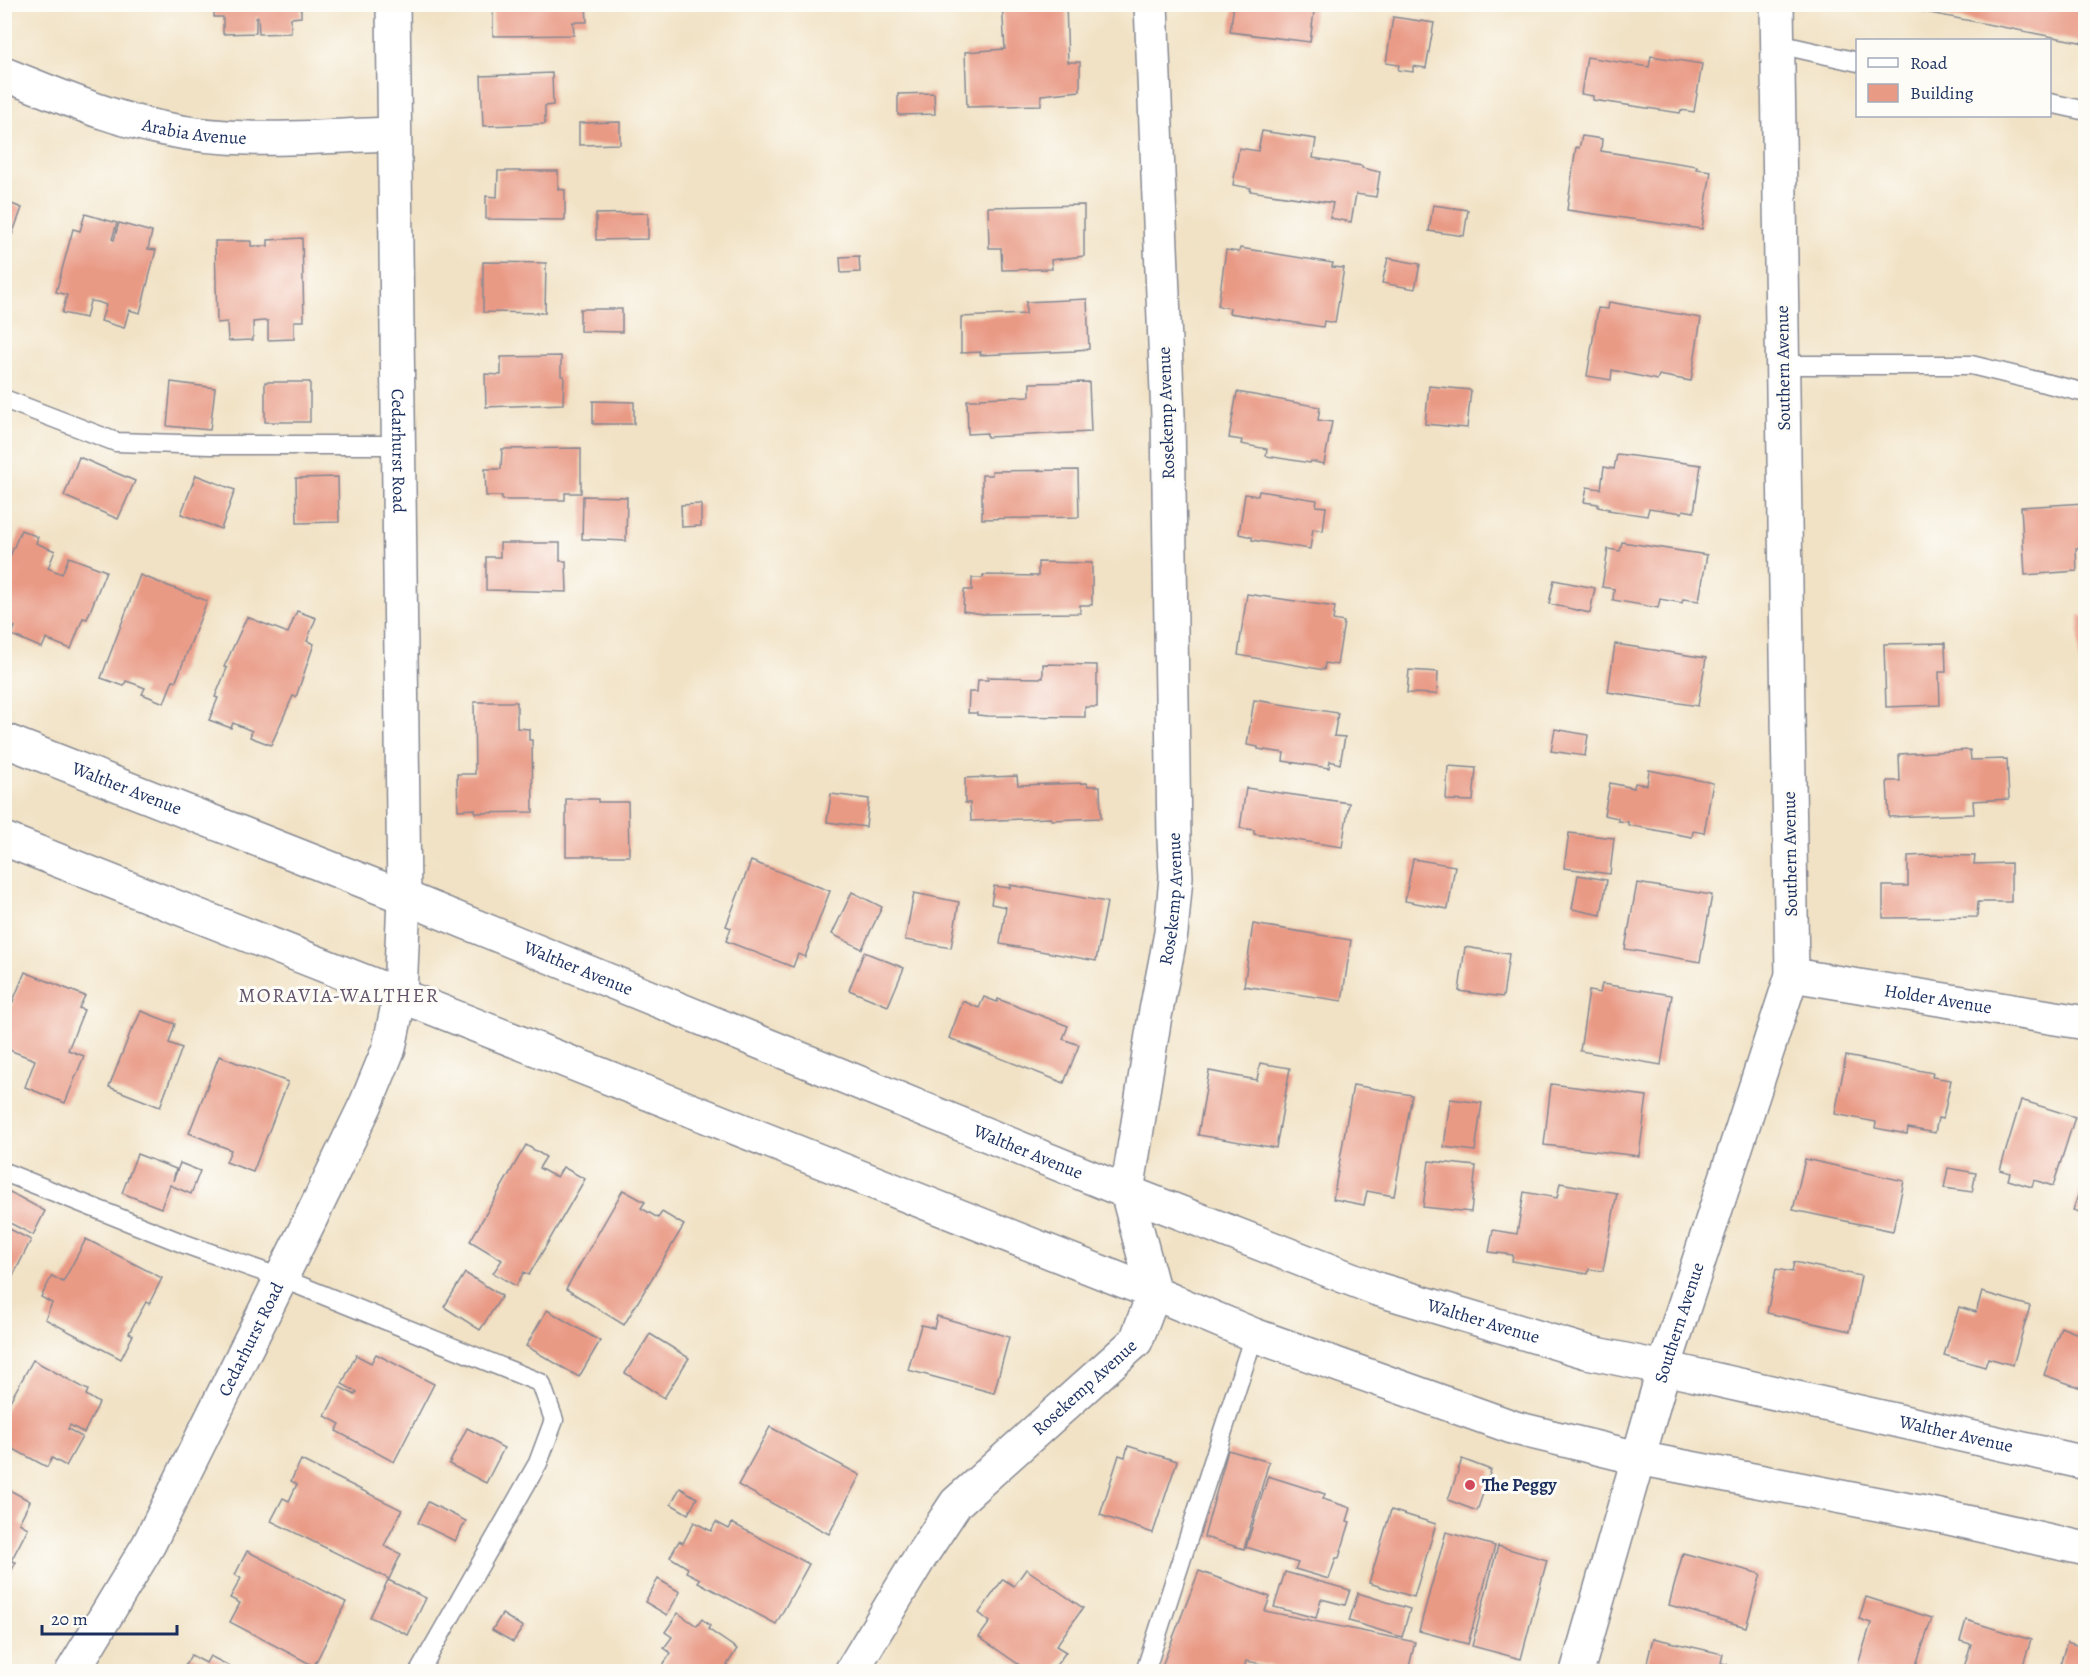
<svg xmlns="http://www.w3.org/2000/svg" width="2090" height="1676" font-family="Alegreya,serif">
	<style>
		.building { fill: #e99a85 }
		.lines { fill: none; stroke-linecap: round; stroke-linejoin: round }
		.lane-casing { stroke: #868892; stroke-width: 21 }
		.street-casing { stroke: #868892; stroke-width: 36 }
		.secondary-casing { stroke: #868892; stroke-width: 36 }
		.lane { stroke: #fff; stroke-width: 18 }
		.street { stroke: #fff; stroke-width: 33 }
		.secondary { stroke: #fff; stroke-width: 33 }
		.poi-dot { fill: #d1495b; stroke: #fdfcf7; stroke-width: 2 }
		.labels { text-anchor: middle; stroke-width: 6; stroke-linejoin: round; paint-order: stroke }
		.street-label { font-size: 18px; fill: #1b2f5e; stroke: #fdfcf7 }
		.poi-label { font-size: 18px; font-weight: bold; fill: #1b2f5e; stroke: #fdfcf7; text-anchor: start }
		.neighbourhood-label { font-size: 20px; letter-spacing: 1.5px; fill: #63546c; stroke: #fdfcf7 }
	</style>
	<rect width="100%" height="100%" fill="#fdfcf7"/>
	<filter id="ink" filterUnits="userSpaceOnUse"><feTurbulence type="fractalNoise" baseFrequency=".0167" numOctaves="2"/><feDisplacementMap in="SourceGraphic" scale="12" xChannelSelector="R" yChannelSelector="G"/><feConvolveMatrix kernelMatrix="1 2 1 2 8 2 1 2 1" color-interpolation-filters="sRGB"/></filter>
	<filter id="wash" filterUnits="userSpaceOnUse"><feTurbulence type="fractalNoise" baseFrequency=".008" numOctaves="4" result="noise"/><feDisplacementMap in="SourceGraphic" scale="24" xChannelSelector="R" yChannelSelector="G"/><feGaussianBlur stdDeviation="1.35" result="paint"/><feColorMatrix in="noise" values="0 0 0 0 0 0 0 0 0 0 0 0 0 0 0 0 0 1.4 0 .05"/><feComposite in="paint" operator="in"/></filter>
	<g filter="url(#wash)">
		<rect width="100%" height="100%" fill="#f1e2c5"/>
		<g id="blocks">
			<g class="building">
				<polygon points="214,4 301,4 301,17 291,18 291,33 259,34 258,17 256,18 256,33 223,34 223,17 214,17"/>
				<polygon points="493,4 586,4 587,22 573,22 574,35 493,36"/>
				<polygon points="1002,4 1066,4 1068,62 1080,62 1080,91 1041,95 1041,105 967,107 965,52 1005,49"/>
				<polygon points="1234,4 1315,4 1310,42 1230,32"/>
				<polygon points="1920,5 2085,5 2085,43 1919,11"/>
				<polygon points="1393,17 1434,23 1426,68 1413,66 1413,72 1398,70 1399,65 1386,63"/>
				<polygon points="1651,56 1702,64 1694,112 1681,110 1680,113 1593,100 1593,96 1581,94 1587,57 1649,67"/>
				<polygon points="552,73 553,105 545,106 545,124 483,126 481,76"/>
				<polygon points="934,93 935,114 898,115 898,94"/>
				<polygon points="620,122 620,144 579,145 579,123"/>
				<polygon points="1262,131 1316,139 1313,158 1362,166 1362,168 1380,172 1376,197 1356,194 1351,222 1330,218 1333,203 1250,191 1251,188 1233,185 1239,148 1258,151"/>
				<polygon points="1582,136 1602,139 1601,151 1697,166 1696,169 1711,171 1702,229 1567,210 1576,147 1579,148"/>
				<polygon points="498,171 558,171 558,189 565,190 565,220 486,219 486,196 497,197"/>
				<polygon points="4,201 22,208 12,235 8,233 5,242"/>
				<polygon points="1084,205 1084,256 1051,260 1052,269 1002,270 1001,248 989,248 988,207"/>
				<polygon points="1433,205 1468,210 1464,236 1429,231"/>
				<polygon points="648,213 648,239 596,240 596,214"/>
				<polygon points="85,214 117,223 112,239 114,240 119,223 152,232 148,249 156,250 140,313 129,310 124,328 101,321 106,305 98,302 90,301 86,318 62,313 67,295 56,292 73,229 80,231"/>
				<polygon points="302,238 304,321 294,321 294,339 268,340 268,321 263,321 253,322 253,340 228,341 227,322 217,323 215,241 251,241 251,246 268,246 268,240"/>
				<polygon points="1240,248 1333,263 1332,267 1344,268 1335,323 1324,321 1323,327 1229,313 1230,308 1218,306 1226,250 1239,252"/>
				<polygon points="859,256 860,272 841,273 840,257"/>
				<polygon points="1388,258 1420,264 1415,289 1382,283"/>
				<polygon points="483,262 546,263 545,313 483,312"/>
				<polygon points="1087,299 1089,349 1075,350 1075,351 980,355 981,352 961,353 961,317 1026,314 1026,302"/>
				<polygon points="1609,302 1701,318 1691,381 1659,375 1657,380 1612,370 1611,380 1587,376 1598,308 1608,309"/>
				<polygon points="580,309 622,309 622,332 580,331"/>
				<polygon points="561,356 561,376 564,376 563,404 486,407 485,374 501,375 501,357"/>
				<polygon points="171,382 215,388 210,430 167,426"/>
				<rect x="265" y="382" width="45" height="40"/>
				<polygon points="1089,382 1091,432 987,437 987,433 968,434 967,400 979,400 980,398 1030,396 1030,383"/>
				<polygon points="1429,386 1471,390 1467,428 1425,424"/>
				<polygon points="1237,392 1320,407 1318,420 1332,422 1324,464 1311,461 1310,463 1266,456 1267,449 1241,444 1242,440 1229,438"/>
				<polygon points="593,401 634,402 634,424 593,424"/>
				<polygon points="581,448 581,493 565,493 565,500 502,500 502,496 486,496 485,469 501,469 502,449"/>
				<polygon points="1617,454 1701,465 1694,512 1683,510 1682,513 1649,508 1647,516 1608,510 1609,509 1598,507 1598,504 1584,502 1587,487 1601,489 1604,467 1614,469"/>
				<polygon points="79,457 135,481 118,519 64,496"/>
				<polygon points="1078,470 1079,517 982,519 982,475 992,475 992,471"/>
				<polygon points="196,475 235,490 221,529 181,514"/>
				<polygon points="338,477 339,522 297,523 296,478"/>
				<polygon points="1259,491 1317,500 1316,506 1326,507 1323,531 1313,529 1310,549 1252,540 1252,537 1239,534 1245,494 1258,496"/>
				<polygon points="583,496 627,497 626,541 582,539"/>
				<polygon points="2085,503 2085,547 2076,548 2077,571 2025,575 2021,507"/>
				<polygon points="701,504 701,526 682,527 681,505"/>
				<polygon points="21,530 38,537 36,543 55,551 48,568 62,574 69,557 106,571 87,619 83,618 71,649 46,639 42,648 12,635 15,627 4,622 4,571"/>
				<polygon points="1622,542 1707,555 1699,601 1683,599 1682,603 1660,599 1658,608 1613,600 1614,589 1602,587 1608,549 1620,551"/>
				<polygon points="500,543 560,543 560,561 566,561 567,592 486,590 486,557 500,557"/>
				<polygon points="1038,562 1092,563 1092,605 1080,605 1080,613 983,614 963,611 964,590 972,590 972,578 983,578 983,575 1038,576"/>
				<polygon points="140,575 207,601 176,681 173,680 164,703 142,694 145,688 135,684 126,681 124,686 101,678"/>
				<polygon points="1554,580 1595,588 1590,613 1549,604"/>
				<polygon points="1247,594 1335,607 1333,620 1344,622 1337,665 1325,663 1324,670 1238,655"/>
				<polygon points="297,611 316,618 307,641 314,644 296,697 293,696 271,745 250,737 252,731 233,723 231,728 209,720 218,698 215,697 227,668 224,667 247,617 288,633"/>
				<polygon points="2079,615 2085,616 2085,662 2079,662"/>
				<polygon points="1945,643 1946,672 1939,672 1940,705 1886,707 1884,644"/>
				<polygon points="1615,644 1706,658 1698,706 1608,692"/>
				<polygon points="1043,664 1097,665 1097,707 1085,707 1085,717 988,716 977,715 977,713 968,713 969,692 977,692 978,680 988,680 988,677 1043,678"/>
				<polygon points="1409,670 1438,672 1437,694 1407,693"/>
				<polygon points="1254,700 1338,713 1334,736 1345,737 1340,764 1330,761 1329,768 1283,761 1284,753 1258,749 1258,747 1247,745"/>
				<polygon points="474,702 517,702 517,728 529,729 529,740 532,740 533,812 475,813 475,809 458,810 457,774 475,774"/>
				<polygon points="1555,729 1588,735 1585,756 1551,751"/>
				<polygon points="1970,750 1971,760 2007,759 2009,799 1973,801 1974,814 1889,817 1887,781 1900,781 1899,754"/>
				<polygon points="1448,766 1476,768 1473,801 1446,800"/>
				<polygon points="1649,770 1713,783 1704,833 1693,831 1692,837 1628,825 1628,822 1618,821 1618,818 1604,815 1610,783 1634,788 1635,783 1647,785"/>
				<polygon points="1017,776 1018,785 1087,783 1088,786 1100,786 1101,818 1051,820 1051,818 971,821 970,803 965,803 965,778"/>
				<polygon points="1246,788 1349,803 1342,847 1254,834 1254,830 1240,828"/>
				<polygon points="831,794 869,799 866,827 827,822"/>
				<polygon points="566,799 598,799 598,802 628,802 629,856 566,856"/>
				<polygon points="1569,833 1614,838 1610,874 1564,868"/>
				<polygon points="1931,855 1975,856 1974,864 2011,863 2011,902 1978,902 1977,917 1883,918 1883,886 1908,886 1908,856"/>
				<polygon points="1413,859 1455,866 1448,909 1405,901"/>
				<polygon points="751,861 830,891 805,957 798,954 793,967 726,941 731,928 726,926"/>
				<polygon points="1578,875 1607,880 1601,915 1572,909"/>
				<polygon points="1637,883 1712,895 1700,962 1625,949"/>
				<polygon points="1010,885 1107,902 1096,961 1000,944 1006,907 991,904 994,886 1010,888"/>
				<polygon points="852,892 882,907 862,949 832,934"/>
				<polygon points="914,893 959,902 951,948 905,940"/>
				<polygon points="1253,924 1351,940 1342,1001 1244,986"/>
				<polygon points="1465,947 1509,954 1503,997 1459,991"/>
				<polygon points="864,952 904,968 888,1006 849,990"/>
				<polygon points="25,972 85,996 79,1008 84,1010 68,1050 84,1056 65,1103 25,1087 35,1060 4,1048 4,1023"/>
				<polygon points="1602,984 1672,995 1661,1065 1580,1051 1589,991 1600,993"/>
				<polygon points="984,997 997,1002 998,999 1068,1026 1063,1039 1079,1045 1064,1083 949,1038 963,1001 979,1008"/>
				<polygon points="141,1011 175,1024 169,1043 182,1048 160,1107 109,1087 132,1028 133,1029"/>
				<polygon points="219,1056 288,1082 253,1172 226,1162 231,1150 189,1133"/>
				<polygon points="1846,1056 1933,1073 1932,1077 1951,1080 1943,1119 1938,1118 1935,1133 1908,1128 1907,1134 1875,1128 1876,1122 1835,1114"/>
				<polygon points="1260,1063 1290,1068 1276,1148 1198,1135 1209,1071 1257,1080"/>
				<polygon points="1551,1084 1647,1096 1639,1156 1544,1145"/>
				<polygon points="1353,1085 1412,1095 1394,1196 1367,1191 1364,1205 1333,1199"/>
				<polygon points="1450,1099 1482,1103 1475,1151 1444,1147"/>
				<polygon points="2021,1100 2075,1117 2053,1186 2034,1180 2032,1187 2008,1180 2010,1173 2000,1170"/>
				<polygon points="526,1145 546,1157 539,1168 550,1174 557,1177 563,1167 585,1179 529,1275 524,1272 516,1286 493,1273 502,1260 470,1241"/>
				<polygon points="137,1154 176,1169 173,1181 180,1163 200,1171 191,1194 170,1185 161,1208 122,1193"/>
				<polygon points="1805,1159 1904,1181 1893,1231 1793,1210"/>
				<polygon points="1429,1161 1476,1166 1471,1212 1423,1207"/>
				<polygon points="1948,1168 1976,1173 1972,1192 1944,1188"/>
				<polygon points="2085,1175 2085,1214 2073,1210"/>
				<polygon points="1560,1183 1617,1193 1603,1271 1589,1269 1588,1274 1512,1261 1513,1255 1489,1252 1493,1230 1517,1234 1524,1192 1557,1198"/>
				<polygon points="623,1190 645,1202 641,1208 658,1218 662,1212 684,1225 624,1325 566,1289"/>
				<polygon points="8,1191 45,1211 33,1235 4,1220 4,1199"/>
				<polygon points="4,1226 31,1240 12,1278 4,1274"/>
				<polygon points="86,1239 162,1278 149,1304 146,1302 129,1333 133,1335 121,1359 45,1319 52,1303 41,1297 52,1276 63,1282"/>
				<polygon points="1794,1262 1861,1276 1850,1331 1767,1313 1776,1269 1792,1272"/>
				<polygon points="465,1273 502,1296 480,1330 444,1307"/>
				<polygon points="1982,1292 2030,1306 2013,1365 1988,1358 1985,1367 1944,1355 1959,1307 1976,1312"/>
				<polygon points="547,1310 600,1341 579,1377 526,1346"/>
				<polygon points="2085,1315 2085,1383 2084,1389 2044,1375 2061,1327 2078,1334"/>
				<polygon points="937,1316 1009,1337 994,1393 908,1370 921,1325 934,1328"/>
				<polygon points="650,1334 689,1358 664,1398 625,1373"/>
				<polygon points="376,1354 434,1384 394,1462 336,1431 340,1424 325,1416 340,1387 355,1395 357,1392 342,1384 356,1355 371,1363"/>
				<polygon points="33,1360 88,1390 86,1395 99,1403 84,1433 70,1425 68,1429 82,1437 66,1466 52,1458 47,1467 4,1444 4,1412"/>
				<polygon points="770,1427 860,1475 829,1534 738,1485"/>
				<polygon points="467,1428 504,1448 486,1483 449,1464"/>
				<polygon points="1128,1446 1177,1461 1153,1533 1100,1515 1119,1455 1125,1457"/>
				<polygon points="1228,1450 1269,1462 1244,1549 1204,1537"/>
				<polygon points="1462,1459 1491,1470 1477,1511 1448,1500"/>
				<polygon points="301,1460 402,1510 384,1546 401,1554 389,1579 271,1521 283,1498 289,1501 297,1484 291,1481"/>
				<polygon points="1268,1476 1325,1494 1323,1499 1351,1508 1347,1521 1350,1522 1339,1558 1336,1558 1329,1579 1295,1569 1298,1563 1246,1547"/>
				<polygon points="4,1487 30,1501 19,1523 28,1528 11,1561 16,1562 4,1585"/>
				<polygon points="680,1488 697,1498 688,1514 671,1504"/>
				<polygon points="428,1502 466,1521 455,1541 418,1523"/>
				<polygon points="1391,1510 1436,1524 1414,1597 1369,1583"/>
				<polygon points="694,1522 711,1531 716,1522 729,1529 732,1523 809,1564 776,1624 698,1582 700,1579 686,1572 688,1568 670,1557 679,1541 683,1543"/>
				<polygon points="1446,1532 1495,1546 1468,1644 1419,1631"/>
				<polygon points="1498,1546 1547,1560 1521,1659 1472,1646"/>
				<polygon points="247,1551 346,1602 314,1666 230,1622 240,1603 230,1598 241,1578 235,1575"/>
				<polygon points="1683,1553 1761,1574 1746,1627 1669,1605"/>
				<polygon points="1026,1569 1083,1608 1056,1646 1066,1652 1052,1671 1028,1671 979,1637 990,1622 979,1613 1003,1579 1014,1586"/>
				<polygon points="1199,1571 1270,1597 1265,1611 1415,1642 1408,1671 1298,1671 1246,1661 1244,1668 1258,1671 1160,1671"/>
				<polygon points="1285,1572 1350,1590 1345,1605 1321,1599 1316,1618 1274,1607"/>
				<polygon points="658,1579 680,1592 667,1615 645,1602"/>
				<polygon points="388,1580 426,1598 408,1635 370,1617"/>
				<polygon points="1358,1593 1410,1609 1402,1637 1349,1621"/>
				<polygon points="1866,1597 1932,1618 1914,1671 1856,1671 1871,1623 1859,1619"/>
				<polygon points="678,1613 697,1626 702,1619 710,1626 708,1629 737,1649 727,1665 736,1671 659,1671 671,1653 664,1648 672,1637 665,1632"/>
				<polygon points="502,1614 523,1627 513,1642 492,1630"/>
				<polygon points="1966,1620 2031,1640 2021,1671 1963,1671 1971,1644 1960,1641"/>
				<polygon points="1653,1638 1723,1654 1721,1663 1727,1664 1725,1671 1645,1671"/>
				<polygon points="2067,1642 2085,1648 2085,1671 2072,1671 2073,1668 2060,1664"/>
				<polygon points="191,1655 206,1663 210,1656 239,1671 182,1671"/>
			</g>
		</g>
	</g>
	<g filter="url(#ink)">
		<use href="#blocks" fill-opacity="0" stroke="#868892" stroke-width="1.5"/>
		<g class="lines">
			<defs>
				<g id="lane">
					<polyline points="1778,44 1858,62"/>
					<polyline points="2050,103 2086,111"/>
					<polyline points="1783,365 1971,365 2086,393"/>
					<polyline points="4,399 116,442 210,445 398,445"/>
					<polyline points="4,1172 182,1243 281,1278 541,1383 554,1420 538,1463 419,1672"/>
					<polyline points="1145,1672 1254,1335"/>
				</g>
				<g id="street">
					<path id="s1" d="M393,4l11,893"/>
					<path id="s2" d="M4,74c53,21 105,44 161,55 75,16 153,7 229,5"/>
					<path id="s3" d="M1792,975l294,48"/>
					<path id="s4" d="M72,1672l77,-128 159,-320 58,-120 23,-56 11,-53"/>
					<path id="s5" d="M851,1672l68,-113 37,-56 180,-162 18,-48 -27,-101 28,-176 16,-83 5,-56 -2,-38 -6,-423 -17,-412"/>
					<path id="s6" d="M1577,1672l87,-304 128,-393 -15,-971"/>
				</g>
				<g id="secondary">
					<path id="s7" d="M4,740l400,157 723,295 250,97 210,63 77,16 422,95"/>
					<polyline points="4,839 1154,1293 1254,1335 1515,1428 1638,1458 1940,1516 2086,1549"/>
					<polyline points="400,995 404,897"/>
				</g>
			</defs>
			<use href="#lane" class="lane-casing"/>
			<use href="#street" class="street-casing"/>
			<use href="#secondary" class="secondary-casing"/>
			<use href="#lane" class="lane"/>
			<use href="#street" class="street"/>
			<use href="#secondary" class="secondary"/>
		</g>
	</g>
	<circle class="poi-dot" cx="1470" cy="1485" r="6"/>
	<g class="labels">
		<g class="street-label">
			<text dy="6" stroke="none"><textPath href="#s2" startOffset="200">Arabia Avenue</textPath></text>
			<text transform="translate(1783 368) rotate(-91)" y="6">Southern Avenue</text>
			<text transform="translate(1166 413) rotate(-92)" y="6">Rosekemp Avenue</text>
			<text dy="6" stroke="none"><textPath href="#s1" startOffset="447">Cedarhurst Road</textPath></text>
			<text dy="6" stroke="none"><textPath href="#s7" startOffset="132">Walther Avenue</textPath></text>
			<text transform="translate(1790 854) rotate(-91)" y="6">Southern Avenue</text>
			<text dy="6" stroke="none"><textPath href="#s5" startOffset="894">Rosekemp Avenue</textPath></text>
			<text dy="6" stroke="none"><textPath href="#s7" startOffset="618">Walther Avenue</textPath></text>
			<text dy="6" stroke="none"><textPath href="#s3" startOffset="148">Holder Avenue</textPath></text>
			<text dy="6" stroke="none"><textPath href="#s7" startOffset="1104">Walther Avenue</textPath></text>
			<text dy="6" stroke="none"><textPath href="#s7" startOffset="1590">Walther Avenue</textPath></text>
			<text dy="6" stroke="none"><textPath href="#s6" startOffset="364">Southern Avenue</textPath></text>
			<text dy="6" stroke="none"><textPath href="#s4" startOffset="378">Cedarhurst Road</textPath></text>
			<text dy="6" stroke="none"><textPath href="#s5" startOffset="372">Rosekemp Avenue</textPath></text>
			<text dy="6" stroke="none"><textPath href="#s7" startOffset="2076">Walther Avenue</textPath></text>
		</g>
		<g class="poi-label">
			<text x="1482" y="1491">The Peggy</text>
		</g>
		<g class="neighbourhood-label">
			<text x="339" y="1002">MORAVIA-WALTHER</text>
		</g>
	</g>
	<rect width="2090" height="1676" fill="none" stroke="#fdfcf7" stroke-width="24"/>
	<rect x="1856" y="39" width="195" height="78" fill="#fdfcf7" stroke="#a3aaba" stroke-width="1.5"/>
	<rect x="1868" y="58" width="30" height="9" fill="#ffffff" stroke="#a3aaba" stroke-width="1.5"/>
	<text x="1910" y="69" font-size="18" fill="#1b2f5e">Road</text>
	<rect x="1868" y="84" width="30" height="18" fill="#e99a85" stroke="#a3aaba" stroke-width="1.5"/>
	<text x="1910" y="99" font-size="18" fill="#1b2f5e">Building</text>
	<path d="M42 1625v9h135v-9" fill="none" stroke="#1b2f5e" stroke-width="3"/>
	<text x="51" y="1625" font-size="18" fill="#1b2f5e" stroke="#fdfcf7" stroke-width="4.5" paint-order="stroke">20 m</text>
</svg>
